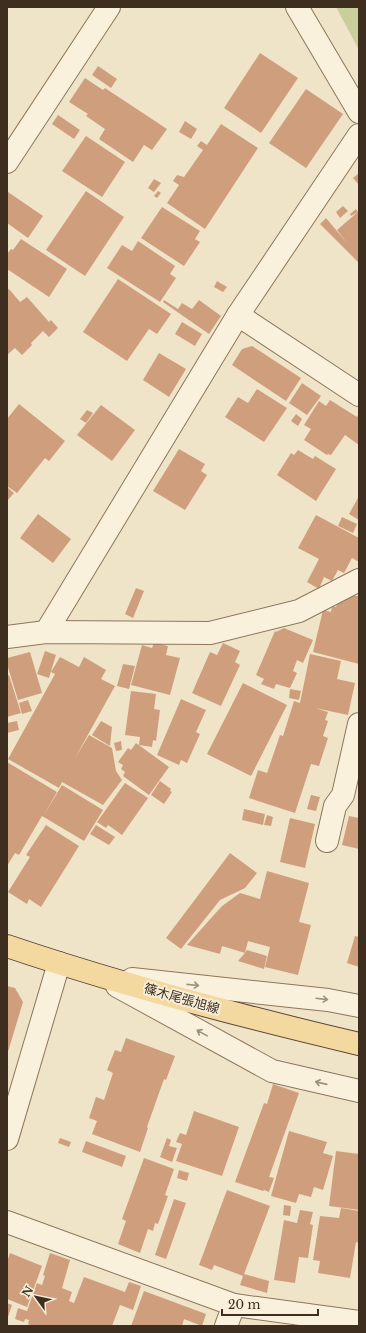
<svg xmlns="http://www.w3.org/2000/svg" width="366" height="1333" font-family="'Libre Baskerville','Noto Sans JP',serif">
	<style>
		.green { fill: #c9cf9b }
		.building { fill: #cf9f7d }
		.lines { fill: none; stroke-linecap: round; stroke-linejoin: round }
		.minor-casing { stroke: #8d765c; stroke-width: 24 }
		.major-casing { stroke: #5b4430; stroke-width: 24 }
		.minor { stroke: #faf1dc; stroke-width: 22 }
		.major { stroke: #f3d9a0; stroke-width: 22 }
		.oneway { stroke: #9c907e }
		.labels { text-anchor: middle; stroke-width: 4; stroke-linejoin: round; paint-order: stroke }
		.street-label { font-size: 13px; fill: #3d2e20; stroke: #f7eed8 }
	</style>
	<rect width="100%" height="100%" fill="#f0e4c8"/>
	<polygon class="green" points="336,7 359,7 359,50"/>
	<g class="building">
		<polygon points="260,53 298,78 261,133 224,108"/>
		<polygon points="98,66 117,79 111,88 92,75"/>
		<polygon points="85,78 103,90 105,88 167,129 152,150 144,145 133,162 99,139 105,129 86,116 88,114 69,102"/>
		<polygon points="306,89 343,114 306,168 269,143"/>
		<polygon points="58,115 80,130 74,139 52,124"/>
		<polygon points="185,121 197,129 191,139 179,132"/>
		<polygon points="221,124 258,148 205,229 167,203 179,185 173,181 177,175 184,177 203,150 197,146 201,141 207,145"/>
		<polygon points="86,136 125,162 102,197 62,171"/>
		<polygon points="359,173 359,185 353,178"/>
		<polygon points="154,179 161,183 154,192 148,188"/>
		<polygon points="86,191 124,217 85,276 46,250"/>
		<polygon points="158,191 161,193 157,198 154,196"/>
		<polygon points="8,192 43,216 28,238 7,223 7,194"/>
		<polygon points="343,206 348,211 340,218 336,212"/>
		<polygon points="162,207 200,231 195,239 200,242 184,266 141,238"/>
		<polygon points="356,209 358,212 351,216 350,214"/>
		<polygon points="359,211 359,263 320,224 326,218 347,243 337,230"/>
		<polygon points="21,239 67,269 49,297 7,269 7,254 11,249 13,250"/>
		<polygon points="138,241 175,266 170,274 176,278 160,302 107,268 122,245 132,251"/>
		<polygon points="118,279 171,314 157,334 149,329 127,361 83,332"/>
		<polygon points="217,281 227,287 223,292 214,287"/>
		<polygon points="9,289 20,302 27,297 49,322 51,320 58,328 49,337 43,331 31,343 32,345 22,355 15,348 7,355 7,290"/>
		<polygon points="164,300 178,309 182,303 192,309 199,300 221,316 209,334 163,302"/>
		<polygon points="182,322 202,334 195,346 175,334"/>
		<polygon points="252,346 301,378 286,401 232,365 242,349"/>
		<polygon points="159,353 186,369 169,397 143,380"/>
		<polygon points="302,383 321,396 307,415 289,403"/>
		<polygon points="257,389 287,408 264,442 225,417 238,397 248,403"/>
		<polygon points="330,400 357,417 358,415 359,416 359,445 345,435 331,455 328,454 327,455 304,440 311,429 304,425 319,401 326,406"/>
		<polygon points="19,404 65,441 49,461 45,458 17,493 7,486 7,419"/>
		<polygon points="101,405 135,430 112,461 77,435"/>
		<polygon points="87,410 93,413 86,423 80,419"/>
		<polygon points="296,414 302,419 298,426 291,421"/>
		<polygon points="179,449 205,464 201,471 207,475 185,510 153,491"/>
		<polygon points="298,450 313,459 315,456 336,469 316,501 277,475 291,453 294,455"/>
		<polygon points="7,487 14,493 7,501"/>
		<polygon points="359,496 359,520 349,514"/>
		<polygon points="38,514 71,539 53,563 20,538"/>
		<polygon points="316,515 359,538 359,562 352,558 344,573 338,570 332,581 324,577 319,589 307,582 319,559 298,548"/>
		<polygon points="342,517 357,524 353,533 338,526"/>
		<polygon points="136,588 144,591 133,618 125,614"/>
		<polygon points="349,596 359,596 359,664 313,652 323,610 331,612 332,606 336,607 338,602"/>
		<polygon points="284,628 313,640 303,663 297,660 293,671 297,673 290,688 276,684 274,689 261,684 264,679 256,675 275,631 276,632"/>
		<polygon points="154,643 168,646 166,655 180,658 170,695 131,685 142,645 152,648"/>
		<polygon points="223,643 240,651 235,662 240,665 221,706 192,693 210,652 217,655"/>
		<polygon points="45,651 56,655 49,678 37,674"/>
		<polygon points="30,652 42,693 18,700 7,664 7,658"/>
		<polygon points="310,654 341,661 337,679 355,683 348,715 315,708 328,712 325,720 328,721 323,736 328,738 319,766 311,764 295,813 249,798 258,770 267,773 280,735 283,736 294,701 300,703"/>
		<polygon points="60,657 79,667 84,657 106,670 101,679 115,686 75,758 89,735 112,748 116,771 122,780 103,805 62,782 59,788 8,759 55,674 51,672"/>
		<polygon points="123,664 135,666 129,689 117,686"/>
		<polygon points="9,675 21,713 7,717 7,676"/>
		<polygon points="243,683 287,705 251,776 207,754"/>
		<polygon points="290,689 301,691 299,700 289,698"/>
		<polygon points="131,691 156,694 154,709 160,710 156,741 153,740 152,747 139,745 140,737 125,735"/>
		<polygon points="181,699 206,710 196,732 200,734 187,763 181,760 179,765 157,755"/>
		<polygon points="28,700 32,711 22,714 19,703"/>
		<polygon points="17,721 19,730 7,733 7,723"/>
		<polygon points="101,721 112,727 110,746 92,735"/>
		<polygon points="121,741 122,750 116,751 114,743"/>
		<polygon points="136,743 169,767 149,795 123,776 125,772 121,769 123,765 118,762 128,748 131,750"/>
		<polygon points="7,762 57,792 44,815 62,785 103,810 84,841 42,816 19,855 15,853 7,866"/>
		<polygon points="160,781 171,789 170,791 172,792 164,804 151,795"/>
		<polygon points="125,783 148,798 122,835 108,825 106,828 97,822"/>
		<polygon points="311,795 320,797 316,811 307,809"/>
		<polygon points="244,809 265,814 263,825 242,820"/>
		<polygon points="267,815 273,817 271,826 264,825"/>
		<polygon points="349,816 359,818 359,849 342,845"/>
		<polygon points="290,818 315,824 305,868 280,862"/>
		<polygon points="46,825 79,846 41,907 29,899 27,904 8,892 30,857 26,855"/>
		<polygon points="96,825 115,837 109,845 90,834"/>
		<polygon points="230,853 257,873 245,888 220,900 181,949 166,938"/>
		<polygon points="267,871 309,883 299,922 311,925 298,975 265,967 270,947 248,941 245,953 247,950 267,956 264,969 238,961 245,953 222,946 220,954 187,945 222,906 240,893 260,899"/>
		<polygon points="355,936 359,937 359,967 347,963"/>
		<polygon points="7,986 15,988 23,1002 7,1055"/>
		<polygon points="126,1038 175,1056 166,1080 164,1079 147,1127 148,1128 140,1152 92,1134 97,1121 89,1118 96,1097 104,1100 113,1073 107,1070 115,1050 121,1052"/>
		<polygon points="273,1084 299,1093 269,1177 274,1178 269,1192 264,1190 263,1191 235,1182 264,1103 267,1104"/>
		<polygon points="194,1111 239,1127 222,1176 176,1161 182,1144 176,1142 180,1133 186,1135"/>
		<polygon points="289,1131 327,1142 323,1153 333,1156 323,1190 314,1187 311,1197 299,1194 296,1203 271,1196"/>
		<polygon points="60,1138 71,1142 69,1147 58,1143"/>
		<polygon points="167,1138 171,1140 169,1146 177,1148 172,1162 160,1157"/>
		<polygon points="86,1141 126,1156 122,1167 82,1152"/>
		<polygon points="336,1151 359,1154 359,1210 329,1206"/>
		<polygon points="144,1158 174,1169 165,1195 168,1196 158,1224 155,1223 153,1231 148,1229 140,1253 118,1244 126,1221 122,1219"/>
		<polygon points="179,1170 189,1173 187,1181 177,1178"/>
		<polygon points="227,1190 270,1206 244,1274 269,1281 267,1293 240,1285 243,1276 214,1265 212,1270 199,1265"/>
		<polygon points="174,1199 186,1203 166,1259 155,1255"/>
		<polygon points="284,1205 291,1206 290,1216 283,1215"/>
		<polygon points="341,1208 359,1211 359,1243 356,1242 350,1278 318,1273 320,1261 313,1260 320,1216 339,1218"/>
		<polygon points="300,1210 313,1212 310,1224 313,1225 308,1258 299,1257 295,1283 274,1280 284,1220 297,1223"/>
		<polygon points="10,1253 42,1266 27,1307 7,1299 7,1262"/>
		<polygon points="50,1253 70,1260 62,1288 72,1292 69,1301 74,1303 84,1277 125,1292 129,1282 141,1286 133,1310 120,1305 112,1326 32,1326 28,1324 29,1320 25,1319 24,1322 15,1319 18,1308 27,1311 37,1283 42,1285 45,1276 43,1275"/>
		<polygon points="144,1291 206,1314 202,1326 184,1319 182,1326 131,1326"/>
		<polygon points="7,1303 12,1305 7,1320"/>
	</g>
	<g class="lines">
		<defs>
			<g id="minor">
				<polyline points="297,7 359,112"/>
				<polyline points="7,162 109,7"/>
				<polyline points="238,315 359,395"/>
				<polyline points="46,632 238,315 359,135"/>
				<polyline points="7,637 46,632 210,633 299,611 359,580"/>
				<polyline points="327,841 335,806 343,795 359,724"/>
				<polyline points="132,979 328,1000 359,1006"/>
				<polyline points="117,986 272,1071 359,1091"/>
				<polyline points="7,1139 59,963"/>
				<polyline points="7,1222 234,1305 359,1322"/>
				<polyline points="226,1326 234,1305"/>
			</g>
			<path id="major" d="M7,946c115,39 233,70 352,98"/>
		</defs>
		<use href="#minor" class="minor-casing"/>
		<use href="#major" class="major-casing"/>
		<use href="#minor" class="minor"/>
		<use href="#major" class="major"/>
	</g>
	<defs><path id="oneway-shaft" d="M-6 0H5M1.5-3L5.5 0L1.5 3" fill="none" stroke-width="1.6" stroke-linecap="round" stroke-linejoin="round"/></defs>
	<g class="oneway">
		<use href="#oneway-shaft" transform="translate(193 985) rotate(6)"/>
		<use href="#oneway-shaft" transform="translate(322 999) rotate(7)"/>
		<use href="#oneway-shaft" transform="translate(202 1033) rotate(-151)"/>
		<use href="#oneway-shaft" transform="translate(321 1083) rotate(-167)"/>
	</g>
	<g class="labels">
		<g class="street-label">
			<text transform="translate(182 998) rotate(16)" y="5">篠木尾張旭線</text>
		</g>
	</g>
	<rect width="366" height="1333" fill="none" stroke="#3d2e20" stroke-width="16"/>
	<g transform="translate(36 1297) rotate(303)" stroke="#f7eed8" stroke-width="3" paint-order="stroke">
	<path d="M0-3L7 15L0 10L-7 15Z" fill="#3d2e20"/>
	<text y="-6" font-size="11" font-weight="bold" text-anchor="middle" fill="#3d2e20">N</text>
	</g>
	<path d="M222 1309v6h96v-6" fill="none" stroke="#3d2e20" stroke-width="2"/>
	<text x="228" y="1309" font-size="12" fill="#3d2e20" stroke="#f7eed8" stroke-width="3" paint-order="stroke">20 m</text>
</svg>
